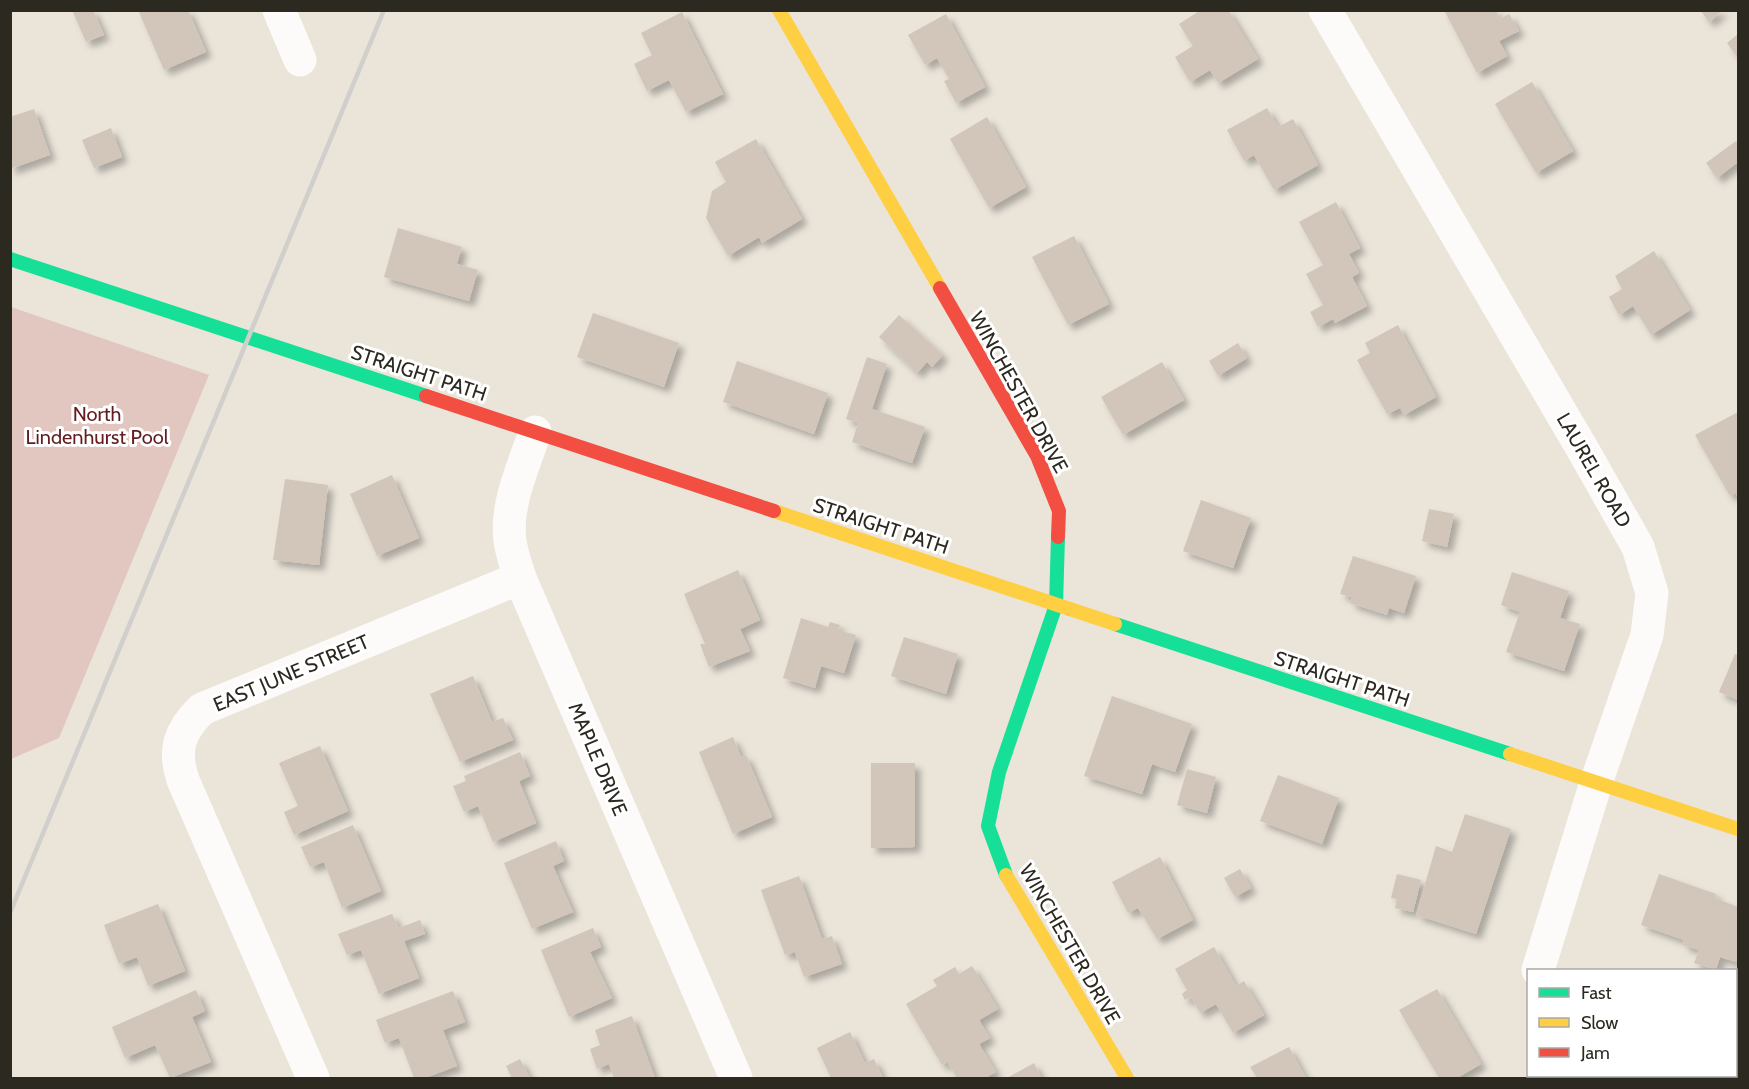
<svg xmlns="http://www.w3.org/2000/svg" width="1749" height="1089" font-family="Cabin,sans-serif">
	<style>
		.green { fill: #e2c6c0 }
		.building { fill: #d2c5ba; filter: url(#shadow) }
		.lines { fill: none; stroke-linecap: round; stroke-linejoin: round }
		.street { stroke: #fcfbf9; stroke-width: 33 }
		.fast { stroke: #16e098; stroke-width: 14 }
		.slow { stroke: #ffcf43; stroke-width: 14 }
		.jam { stroke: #f24e42; stroke-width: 14 }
		.rail { stroke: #d0cfcc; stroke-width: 4.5 }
		.labels { text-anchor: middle; stroke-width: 6; stroke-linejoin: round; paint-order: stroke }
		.street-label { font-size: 20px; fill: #2c2921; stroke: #fff }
		.park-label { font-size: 20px; fill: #631c1f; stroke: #fff }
	</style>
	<defs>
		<filter id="shadow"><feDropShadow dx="5.5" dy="5.5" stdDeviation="3" flood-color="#0004"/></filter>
	</defs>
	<rect width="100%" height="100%" fill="#eae4d9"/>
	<polygon class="green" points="11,307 209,375 59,738 11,759"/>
	<g class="building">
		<polygon points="72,10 93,10 104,35 86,42"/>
		<polygon points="138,10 188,10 206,52 164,70"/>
		<polygon points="1201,10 1228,10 1258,59 1218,83 1210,70 1190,82 1175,57 1193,46 1179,24"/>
		<polygon points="1444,10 1496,10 1500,19 1509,14 1519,31 1499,41 1507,56 1477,73"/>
		<polygon points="1700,10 1723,10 1709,22"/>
		<polygon points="682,12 723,94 686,112 669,80 647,91 634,64 652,55 641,33"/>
		<polygon points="946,14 985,87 956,103 944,81 949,79 937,58 925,65 908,35"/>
		<polygon points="1738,34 1738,58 1727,43"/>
		<polygon points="1532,82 1573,151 1536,173 1495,104"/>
		<polygon points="1267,108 1278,127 1293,119 1318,165 1274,190 1254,155 1244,161 1227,130"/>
		<polygon points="34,109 50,155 10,169 10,117"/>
		<polygon points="987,117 1026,187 989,208 950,139"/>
		<polygon points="111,128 122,157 94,168 82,140"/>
		<polygon points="756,139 802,219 762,243 759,237 728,256 706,218 712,191 726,182 715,162"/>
		<polygon points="1736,141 1738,144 1738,162 1717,178 1706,163"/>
		<polygon points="1336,202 1360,248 1349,254 1359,273 1352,277 1367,306 1335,323 1333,319 1318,327 1310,312 1323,305 1306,274 1323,265 1299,222"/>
		<polygon points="398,228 462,247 457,264 478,270 469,301 384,277"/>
		<polygon points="1074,236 1109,304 1068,325 1032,257"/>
		<polygon points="1654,251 1690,310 1651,335 1633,306 1619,315 1609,297 1622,289 1615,276"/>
		<polygon points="593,313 679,343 664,387 577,357"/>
		<polygon points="899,315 943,355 932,367 927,362 917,373 879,337"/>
		<polygon points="1398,325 1436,397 1404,415 1400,408 1387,414 1357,360 1370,353 1365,343"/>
		<polygon points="1238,343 1247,358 1218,376 1209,361"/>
		<polygon points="867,357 887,364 872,409 925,427 912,463 852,442 858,423 846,419"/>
		<polygon points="737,361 828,393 814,434 723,402"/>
		<polygon points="1162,362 1184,400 1123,435 1101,397"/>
		<polygon points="1738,412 1738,498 1736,493 1730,496 1695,435"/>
		<polygon points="392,475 419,538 377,556 350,494"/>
		<polygon points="285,479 328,485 319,565 273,560"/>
		<polygon points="1201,500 1251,518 1233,568 1183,551"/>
		<polygon points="1429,509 1454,514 1447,547 1422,541"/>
		<polygon points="1353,556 1416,576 1404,613 1389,608 1387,615 1350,603 1352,597 1340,594"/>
		<polygon points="738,570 760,620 740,629 750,651 709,667 700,644 705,644 684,594"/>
		<polygon points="1512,572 1569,591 1560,618 1580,624 1564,671 1506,652 1520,612 1501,605"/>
		<polygon points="801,618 828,627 830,622 840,625 838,630 856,635 844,673 821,666 815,688 783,678"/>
		<polygon points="904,637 958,654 946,694 891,676"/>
		<polygon points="1735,654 1738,655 1738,700 1719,692"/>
		<polygon points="473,676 492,722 503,718 513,740 460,762 430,694"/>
		<polygon points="1112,696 1192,724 1175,772 1152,764 1142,794 1084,776"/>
		<polygon points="733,737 741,757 746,755 772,817 733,834 699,752"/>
		<polygon points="320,746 348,811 294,835 284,812 298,806 279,763"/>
		<polygon points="520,752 530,776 519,781 536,823 493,842 478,806 464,812 453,786 466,781 464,776"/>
		<polygon points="871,763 915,763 915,847 871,848"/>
		<polygon points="1187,769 1216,777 1207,813 1177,805"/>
		<polygon points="1278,775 1339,798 1322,844 1260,821"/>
		<polygon points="1465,814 1511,829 1476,934 1416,915 1436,846 1452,852"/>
		<polygon points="353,825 381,891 342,908 324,862 310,867 301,847"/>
		<polygon points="556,841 564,861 553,866 573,912 532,929 504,863"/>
		<polygon points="1160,857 1193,920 1157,939 1138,908 1128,913 1112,882"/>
		<polygon points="1240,869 1251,888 1235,897 1224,878"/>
		<polygon points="1397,874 1421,880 1413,912 1395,908 1397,899 1391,898"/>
		<polygon points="1659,874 1716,894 1715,898 1738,907 1738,957 1736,962 1720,957 1716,970 1694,963 1699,950 1683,945 1684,940 1641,925"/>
		<polygon points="799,876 822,939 832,936 842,964 804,977 795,952 785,955 761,890"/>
		<polygon points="158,904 185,971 148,986 137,957 119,964 104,925"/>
		<polygon points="392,914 399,928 420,920 425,934 404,941 419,978 379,994 361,950 347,955 338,934"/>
		<polygon points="593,928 601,947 590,952 612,998 569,1017 541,950"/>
		<polygon points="1214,947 1236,986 1244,981 1264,1015 1233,1033 1216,1004 1200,1013 1191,997 1185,1000 1182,994 1187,990 1175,969"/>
		<polygon points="972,966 998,1009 979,1020 990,1038 979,1044 996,1072 985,1078 957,1078 947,1062 942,1065 906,1004 937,986 933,980 955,967 959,974"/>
		<polygon points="1437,989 1481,1064 1457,1078 1439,1078 1399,1010"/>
		<polygon points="196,990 205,1011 192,1017 211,1062 170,1078 155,1045 125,1058 112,1027"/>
		<polygon points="453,991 465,1022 443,1030 457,1066 425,1078 414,1078 399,1038 385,1043 376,1020"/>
		<polygon points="632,1016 655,1078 614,1078 609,1064 597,1069 590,1049 600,1045 595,1030"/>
		<polygon points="850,1032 865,1063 874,1059 883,1078 831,1078 817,1048"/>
		<polygon points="1289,1047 1306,1078 1257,1078 1250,1067"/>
		<polygon points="520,1059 530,1078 512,1078 506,1066"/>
		<polygon points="1034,1063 1041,1077 1038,1078 1007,1078"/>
		<polygon points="1686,1076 1725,1076 1727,1078 1682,1078"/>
	</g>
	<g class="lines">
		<g class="street">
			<polyline points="279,10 300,60"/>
			<polyline points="1325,10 1583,450 1638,547 1652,593 1647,635 1596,783 1538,970"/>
			<path d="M535,432c-11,33 -30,73 -25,109 2,13 6,25 10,37l216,500"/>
			<polyline points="1567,1076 1569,1078"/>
			<path d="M313,1078l-130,-298c-10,-30 -4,-49 19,-71l318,-131"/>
		</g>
		<g class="fast">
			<polyline points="10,259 426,396"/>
			<polyline points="1115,624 1510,754"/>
			<polyline points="1006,875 988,826 999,772 1056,605 1058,537"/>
		</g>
		<g class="slow">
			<polyline points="779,10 940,288"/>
			<polyline points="774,511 1115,624"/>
			<polyline points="1510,754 1738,829"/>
			<polyline points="1006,875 1127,1078"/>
		</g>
		<g class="jam">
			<polyline points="940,288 1037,456 1059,511 1058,537"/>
			<polyline points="426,396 774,511"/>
		</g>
		<polyline class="rail" points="10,913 384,10"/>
	</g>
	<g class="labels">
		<g class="street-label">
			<text transform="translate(419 373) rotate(18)" y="7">STRAIGHT PATH</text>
			<text transform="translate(1019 392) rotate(61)" y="7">WINCHESTER DRIVE</text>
			<text transform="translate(1594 470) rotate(60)" y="7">LAUREL ROAD</text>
			<text transform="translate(881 526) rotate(18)" y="7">STRAIGHT PATH</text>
			<text transform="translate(291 673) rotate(-23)" y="7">EAST JUNE STREET</text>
			<text transform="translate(1342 679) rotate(18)" y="7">STRAIGHT PATH</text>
			<text transform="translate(598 759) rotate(67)" y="7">MAPLE DRIVE</text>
			<text transform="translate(1070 944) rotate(60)" y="7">WINCHESTER DRIVE</text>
		</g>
		<g class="park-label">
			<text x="97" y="421">North<tspan x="97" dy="23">Lindenhurst Pool</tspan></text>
		</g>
	</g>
	<rect width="1749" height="1089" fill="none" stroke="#2c2921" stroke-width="24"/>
	<rect x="1527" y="969" width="210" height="108" fill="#ffffff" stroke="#aba9a6" stroke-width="1.5"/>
	<rect x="1539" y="988" width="30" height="9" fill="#16e098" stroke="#aba9a6" stroke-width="1.5"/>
	<text x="1581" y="999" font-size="18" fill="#2c2921">Fast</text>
	<rect x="1539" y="1018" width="30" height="9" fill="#ffcf43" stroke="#aba9a6" stroke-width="1.5"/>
	<text x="1581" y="1029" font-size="18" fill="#2c2921">Slow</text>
	<rect x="1539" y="1048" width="30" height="9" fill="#f24e42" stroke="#aba9a6" stroke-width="1.5"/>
	<text x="1581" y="1059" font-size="18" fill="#2c2921">Jam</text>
</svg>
